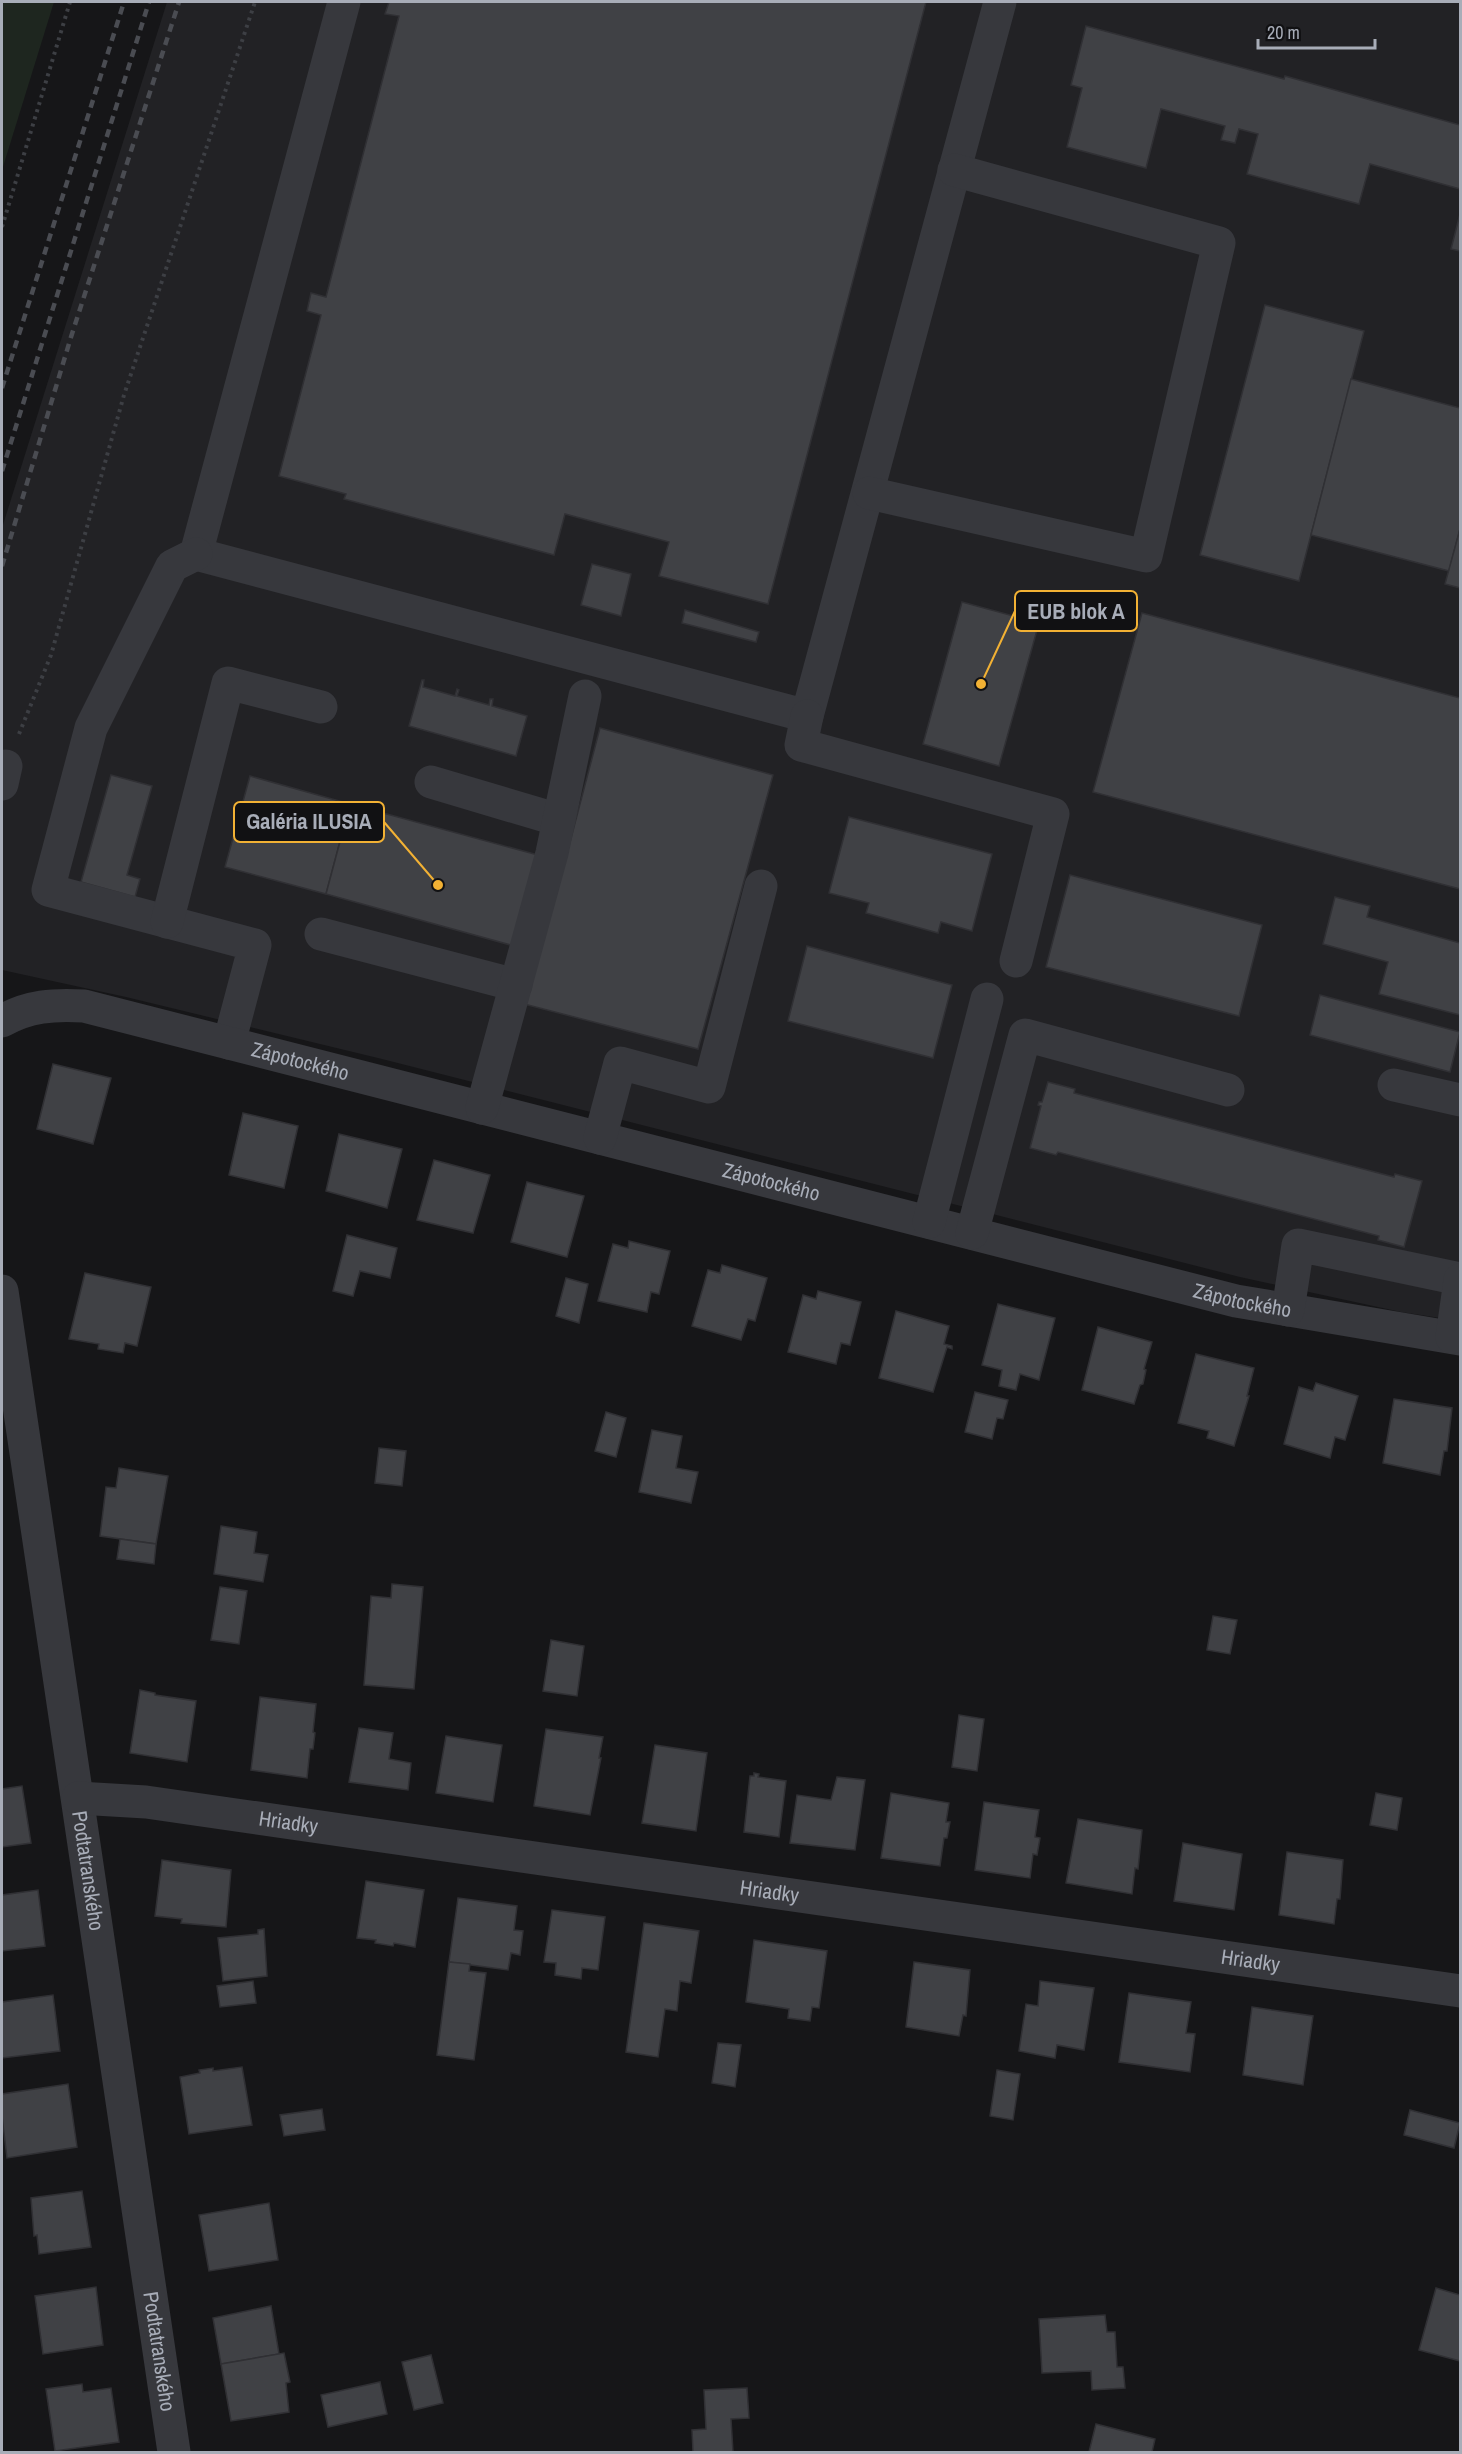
<svg xmlns="http://www.w3.org/2000/svg" width="1462" height="2454" font-family="'Archivo Narrow',sans-serif">
	<style>
		.built { fill: #222225 }
		.green { fill: #1e261f }
		.building { fill: #404145; stroke: #303034; stroke-width: 1.5 }
		.lines { fill: none; stroke-linecap: round; stroke-linejoin: round }
		.path { stroke: #3d3f44; stroke-width: 4; stroke-dasharray: 3 4.5; stroke-linecap: butt }
		.minor { stroke: #37383d; stroke-width: 33 }
		.rail { stroke: #4a4c52; stroke-width: 4.5; stroke-dasharray: 8 6; stroke-linecap: butt }
		.labels { text-anchor: middle; stroke-width: 5; stroke-linejoin: round; paint-order: stroke }
		.street-label { font-size: 21px; fill: #a8adb8; stroke: #111113 }
		.leader { fill: none; stroke: #f2b134; stroke-width: 2 }
		.callout-dot { fill: #f2b134; stroke: #111113; stroke-width: 2 }
		.callout { fill: #111113; stroke: #f2b134; stroke-width: 2 }
		.callout-label { font-size: 22px; text-anchor: middle; font-weight: bold; fill: #a8adb8 }
	</style>
	<rect width="100%" height="100%" fill="#161618"/>
	<polygon class="built" points="167,2 1460,2 1460,1321 1401,1312 1240,1277 382,1059 126,997 2,970 2,528"/>
	<polygon class="green" points="2,2 54,2 2,170"/>
	<g class="building">
		<polygon points="389,2 926,2 768,604 659,576 669,542 565,514 554,555 344,499 346,494 279,476 321,315 307,311 311,293 326,297 399,16 385,14"/>
		<polygon points="1086,26 1284,79 1285,76 1460,125 1460,189 1370,164 1359,204 1247,174 1258,134 1239,129 1235,143 1221,140 1225,126 1161,109 1146,168 1067,147 1082,88 1071,85"/>
		<polygon points="1460,214 1460,251 1451,249"/>
		<polygon points="1265,305 1364,331 1299,581 1200,555"/>
		<polygon points="1351,379 1460,408 1460,529 1449,571 1311,535"/>
		<polygon points="1460,529 1460,588 1445,584"/>
		<polygon points="592,564 631,574 621,616 581,605"/>
		<polygon points="962,602 1039,623 999,766 923,744"/>
		<polygon points="685,610 759,632 756,642 682,623"/>
		<polygon points="1142,613 1460,698 1460,889 1093,792"/>
		<polygon points="422,680 424,680 423,687 455,696 457,689 459,690 457,696 489,705 490,699 493,699 492,706 527,716 516,756 409,726"/>
		<polygon points="600,728 773,775 698,1049 524,1004 555,899"/>
		<polygon points="111,775 152,786 127,875 140,879 135,897 81,882"/>
		<polygon points="250,776 350,804 326,894 225,867"/>
		<polygon points="350,804 538,855 514,946 326,894"/>
		<polygon points="849,817 992,854 972,931 941,922 938,933 866,913 869,903 829,893"/>
		<polygon points="1070,875 1262,925 1239,1016 1046,967"/>
		<polygon points="1335,897 1370,906 1367,917 1460,943 1460,1015 1379,994 1388,962 1323,944"/>
		<polygon points="807,946 952,985 933,1058 788,1021"/>
		<polygon points="1320,995 1460,1032 1450,1072 1310,1035"/>
		<polygon points="53,1064 111,1078 93,1144 37,1129"/>
		<polygon points="1048,1082 1075,1089 1074,1093 1394,1177 1395,1174 1422,1181 1404,1247 1378,1240 1379,1236 1058,1152 1056,1155 1030,1148 1041,1106 1038,1105 1039,1102 1042,1102"/>
		<polygon points="243,1113 298,1126 284,1188 229,1175"/>
		<polygon points="339,1134 402,1149 387,1208 326,1191"/>
		<polygon points="434,1160 490,1175 473,1233 417,1220"/>
		<polygon points="527,1182 584,1196 567,1257 511,1242"/>
		<polygon points="347,1235 397,1248 390,1278 360,1271 353,1296 333,1291"/>
		<polygon points="629,1241 670,1251 659,1294 651,1292 647,1312 598,1301 613,1244 628,1248"/>
		<polygon points="722,1265 767,1278 755,1321 748,1319 741,1340 692,1326 708,1270 720,1273"/>
		<polygon points="85,1273 151,1287 137,1346 125,1343 123,1353 98,1349 99,1344 69,1339"/>
		<polygon points="566,1278 588,1284 579,1323 556,1316"/>
		<polygon points="818,1291 861,1302 850,1345 841,1343 836,1364 788,1352 803,1295 816,1299"/>
		<polygon points="998,1304 1055,1318 1039,1380 1020,1374 1016,1390 999,1386 1002,1370 982,1365"/>
		<polygon points="896,1311 949,1326 944,1344 952,1346 952,1349 947,1347 933,1392 879,1378"/>
		<polygon points="1098,1327 1152,1342 1144,1369 1146,1370 1143,1384 1140,1385 1134,1404 1082,1390"/>
		<polygon points="1196,1354 1254,1368 1247,1396 1249,1396 1234,1446 1207,1438 1209,1431 1178,1423"/>
		<polygon points="1316,1383 1358,1396 1345,1440 1335,1437 1330,1458 1284,1444 1299,1387 1313,1391"/>
		<polygon points="975,1392 1008,1400 1003,1419 997,1418 992,1439 965,1432"/>
		<polygon points="1394,1399 1452,1408 1447,1451 1444,1451 1440,1475 1383,1463"/>
		<polygon points="606,1412 626,1418 616,1457 595,1451"/>
		<polygon points="652,1430 682,1436 676,1468 698,1472 691,1503 639,1492"/>
		<polygon points="379,1448 406,1451 402,1486 375,1483"/>
		<polygon points="119,1468 168,1476 156,1544 100,1536 106,1487 116,1488"/>
		<polygon points="221,1526 257,1532 254,1553 268,1555 263,1582 214,1574"/>
		<polygon points="120,1539 156,1544 154,1564 117,1559"/>
		<polygon points="392,1584 423,1587 414,1689 364,1685 371,1596 391,1598"/>
		<polygon points="220,1587 247,1591 239,1644 211,1640"/>
		<polygon points="1213,1616 1237,1620 1230,1654 1207,1650"/>
		<polygon points="551,1640 584,1646 577,1696 543,1691"/>
		<polygon points="140,1690 155,1693 155,1695 196,1701 187,1762 130,1753"/>
		<polygon points="260,1697 316,1704 313,1732 315,1733 313,1749 310,1749 307,1778 251,1770"/>
		<polygon points="959,1715 984,1719 977,1771 952,1767"/>
		<polygon points="359,1728 393,1733 389,1759 411,1763 408,1790 349,1782"/>
		<polygon points="546,1729 603,1737 599,1758 601,1758 590,1815 534,1806"/>
		<polygon points="446,1736 502,1745 493,1802 436,1793"/>
		<polygon points="655,1745 707,1753 696,1831 642,1823"/>
		<polygon points="754,1773 759,1774 758,1777 786,1781 779,1837 744,1832 750,1776 754,1776"/>
		<polygon points="837,1777 865,1780 855,1850 790,1843 797,1795 831,1800"/>
		<polygon points="22,1786 31,1843 2,1847 2,1789"/>
		<polygon points="891,1793 949,1803 946,1822 950,1822 947,1838 944,1838 940,1866 881,1858"/>
		<polygon points="1376,1793 1402,1798 1397,1830 1370,1825"/>
		<polygon points="984,1802 1039,1810 1035,1837 1040,1838 1037,1855 1033,1854 1030,1878 975,1870"/>
		<polygon points="1078,1819 1142,1830 1138,1869 1135,1868 1132,1894 1066,1883"/>
		<polygon points="1183,1843 1242,1854 1234,1910 1174,1901"/>
		<polygon points="1287,1852 1343,1860 1340,1899 1337,1899 1334,1924 1279,1915"/>
		<polygon points="162,1860 231,1870 226,1927 181,1923 182,1919 155,1916"/>
		<polygon points="366,1881 424,1890 415,1947 394,1943 393,1946 375,1943 376,1940 357,1938"/>
		<polygon points="38,1890 45,1946 2,1951 2,1895"/>
		<polygon points="458,1898 517,1906 514,1930 523,1931 520,1955 511,1953 508,1970 449,1962"/>
		<polygon points="552,1910 605,1917 598,1970 582,1968 581,1979 555,1975 556,1963 544,1962"/>
		<polygon points="644,1923 699,1931 691,1983 680,1981 677,2011 665,2009 658,2057 626,2052"/>
		<polygon points="264,1929 267,1976 223,1981 218,1938 258,1934 258,1930"/>
		<polygon points="754,1940 827,1951 819,2008 812,2007 810,2021 788,2018 789,2009 746,2002"/>
		<polygon points="449,1962 470,1964 469,1971 486,1973 474,2060 437,2055"/>
		<polygon points="914,1962 970,1970 966,2016 963,2015 959,2036 906,2027"/>
		<polygon points="253,1981 256,2003 220,2007 217,1986"/>
		<polygon points="1040,1981 1094,1988 1084,2050 1057,2045 1055,2058 1019,2051 1026,2004 1038,2006"/>
		<polygon points="1129,1993 1191,2002 1186,2033 1195,2034 1190,2072 1119,2062"/>
		<polygon points="53,1995 60,2051 2,2058 2,2002"/>
		<polygon points="1252,2007 1313,2016 1303,2085 1243,2075"/>
		<polygon points="718,2043 741,2045 735,2087 712,2083"/>
		<polygon points="242,2067 252,2125 189,2134 180,2077 200,2073 199,2070 213,2068 213,2071"/>
		<polygon points="997,2070 1020,2074 1013,2120 990,2116"/>
		<polygon points="68,2084 77,2147 7,2158 2,2116 2,2094"/>
		<polygon points="322,2109 325,2130 284,2136 280,2115"/>
		<polygon points="1410,2110 1460,2123 1454,2148 1404,2135"/>
		<polygon points="82,2191 91,2247 39,2254 37,2235 34,2236 31,2198"/>
		<polygon points="269,2203 278,2260 209,2271 199,2215"/>
		<polygon points="96,2287 103,2345 43,2354 35,2296"/>
		<polygon points="1436,2288 1460,2295 1460,2361 1419,2350"/>
		<polygon points="271,2306 279,2354 221,2364 213,2318"/>
		<polygon points="1105,2315 1107,2332 1115,2332 1117,2367 1123,2367 1125,2388 1092,2390 1091,2371 1042,2373 1039,2319"/>
		<polygon points="284,2353 290,2382 286,2383 289,2412 231,2421 221,2364"/>
		<polygon points="431,2355 443,2403 414,2410 402,2362"/>
		<polygon points="380,2382 387,2414 328,2427 321,2395"/>
		<polygon points="82,2384 83,2392 111,2388 119,2442 55,2451 46,2389"/>
		<polygon points="747,2388 749,2418 731,2419 733,2452 693,2452 692,2430 706,2429 704,2390"/>
		<polygon points="1096,2424 1155,2439 1152,2452 1089,2452"/>
	</g>
	<g class="lines">
		<g class="path">
			<polyline points="2,227 70,2"/>
			<polyline points="19,734 51,655 124,395 255,2"/>
		</g>
		<g class="minor">
			<polyline points="344,2 196,554 807,716 1000,2"/>
			<polyline points="869,493 1146,556 1219,243 954,170"/>
			<polyline points="196,554 172,566 91,728 48,890 255,945 229,1043"/>
			<polyline points="807,716 801,745 1053,814 1016,961"/>
			<polyline points="431,782 559,820"/>
			<polyline points="2,784 6,766"/>
			<polyline points="167,922 228,683 321,707"/>
			<polyline points="321,934 516,985"/>
			<path id="s1" d="M2,1021c26,-15 52,-17 82,-15l1152,295 224,38"/>
			<polyline points="1394,1085 1460,1100"/>
			<polyline points="482,1108 552,853 585,696"/>
			<polyline points="600,1138 620,1063 709,1087 761,886"/>
			<polyline points="929,1222 987,999"/>
			<polyline points="972,1233 1025,1035 1228,1090"/>
			<path id="s2" d="M2,1291l172,1161"/>
			<polyline points="1288,1310 1298,1245 1460,1279"/>
			<polyline points="1452,1337 1460,1280"/>
			<path id="s3" d="M78,1798l68,4 1314,189"/>
		</g>
		<g class="rail">
			<polyline points="2,388 124,2"/>
			<polyline points="2,471 149,2"/>
			<polyline points="2,566 71,337 179,2"/>
		</g>
	</g>
	<g class="labels">
		<g class="street-label">
			<text dy="7" stroke="none"><textPath href="#s1" startOffset="308">Zápotockého</textPath></text>
			<text dy="7" stroke="none"><textPath href="#s1" startOffset="794">Zápotockého</textPath></text>
			<text dy="7" stroke="none"><textPath href="#s1" startOffset="1280">Zápotockého</textPath></text>
			<text dy="7" stroke="none"><textPath href="#s3" startOffset="212">Hriadky</textPath></text>
			<text dy="7" stroke="none"><textPath href="#s2" startOffset="586">Podtatranského</textPath></text>
			<text dy="7" stroke="none"><textPath href="#s3" startOffset="698">Hriadky</textPath></text>
			<text dy="7" stroke="none"><textPath href="#s3" startOffset="1184">Hriadky</textPath></text>
			<text dy="7" stroke="none"><textPath href="#s2" startOffset="1072">Podtatranského</textPath></text>
		</g>
	</g>
	<path class="leader" d="M981 684L1015 611M438 885L384 822"/>
	<g class="callout-dot">
		<circle cx="981" cy="684" r="6"/>
		<circle cx="438" cy="885" r="6"/>
	</g>
	<g class="callout">
		<rect x="1015" y="591" width="122" height="40" rx="6"/>
		<rect x="234" y="802" width="150" height="40" rx="6"/>
	</g>
	<g class="callout-label">
		<text x="1076" y="619">EUB blok A</text>
		<text x="309" y="829">Galéria ILUSIA</text>
	</g>
	<rect width="1462" height="2454" fill="none" stroke="#a8adb8" stroke-width="6"/>
	<path d="M1258 39v9h117v-9" fill="none" stroke="#a8adb8" stroke-width="3"/>
	<text x="1267" y="39" font-size="18" fill="#a8adb8" stroke="#111113" stroke-width="4.5" paint-order="stroke">20 m</text>
</svg>
